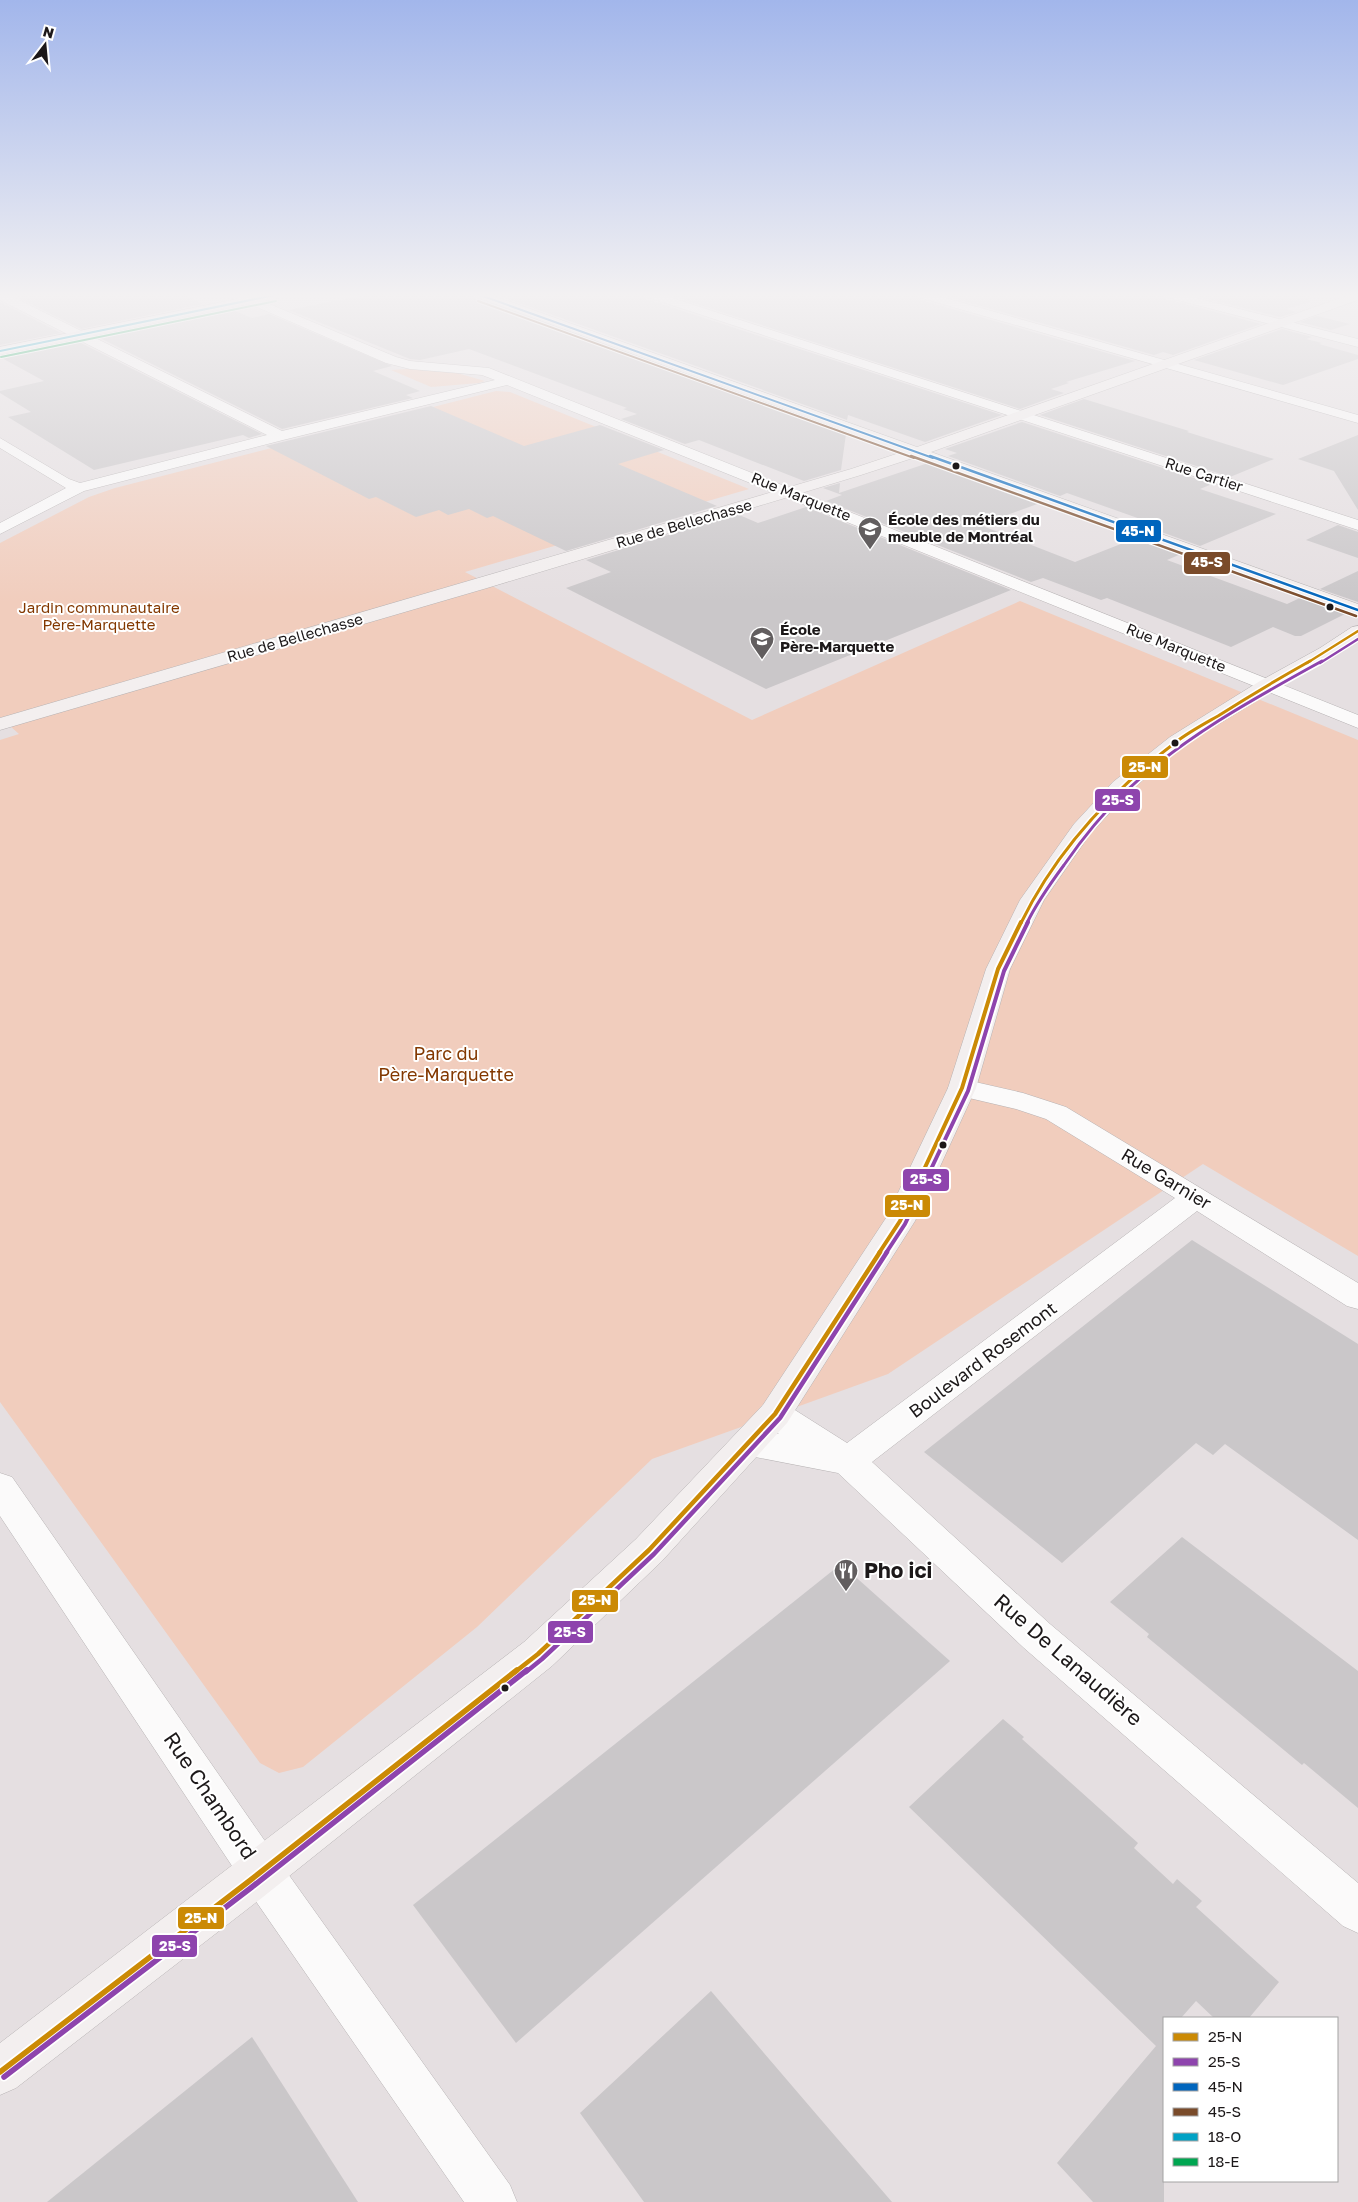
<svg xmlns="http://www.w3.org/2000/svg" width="1358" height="2202" font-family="'Golos Text',sans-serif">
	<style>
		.green { fill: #f1cdbd }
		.building { fill: #cac7c9 }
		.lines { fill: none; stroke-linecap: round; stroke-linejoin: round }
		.street-casing { stroke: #b6b2b3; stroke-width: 1 }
		.secondary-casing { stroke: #b6b2b3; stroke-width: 1 }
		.street { fill: #fbfafa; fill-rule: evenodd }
		.secondary { fill: #f3efef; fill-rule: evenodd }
		.bus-1-far4-casing { stroke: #fff; stroke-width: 5 }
		.bus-1-far3-casing { stroke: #fff; stroke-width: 6 }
		.bus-1-far2-casing { stroke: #fff; stroke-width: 8 }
		.bus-1-far1-casing { stroke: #fff; stroke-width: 8 }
		.bus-1-casing { stroke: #fff; stroke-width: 9 }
		.bus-2-far4-casing { stroke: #fff; stroke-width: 5 }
		.bus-2-far3-casing { stroke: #fff; stroke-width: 6 }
		.bus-2-far2-casing { stroke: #fff; stroke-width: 8 }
		.bus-2-far1-casing { stroke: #fff; stroke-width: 8 }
		.bus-2-casing { stroke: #fff; stroke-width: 9 }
		.bus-3-far1-casing { stroke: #fff; stroke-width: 4 }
		.bus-3-casing { stroke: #fff; stroke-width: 5 }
		.bus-4-far1-casing { stroke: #fff; stroke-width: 4 }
		.bus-4-casing { stroke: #fff; stroke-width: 5 }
		.bus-5-casing { stroke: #fff; stroke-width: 4 }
		.bus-6-casing { stroke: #fff; stroke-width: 4 }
		.bus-1-far4 { stroke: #cb8a05; stroke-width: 2.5 }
		.bus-1-far3 { stroke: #cb8a05; stroke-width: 3 }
		.bus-1-far2 { stroke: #cb8a05; stroke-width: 4 }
		.bus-1-far1 { stroke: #cb8a05; stroke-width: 4.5 }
		.bus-1 { stroke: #cb8a05; stroke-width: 5.5 }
		.bus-2-far4 { stroke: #8e44ad; stroke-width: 2.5 }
		.bus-2-far3 { stroke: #8e44ad; stroke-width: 3 }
		.bus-2-far2 { stroke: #8e44ad; stroke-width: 4 }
		.bus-2-far1 { stroke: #8e44ad; stroke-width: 4.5 }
		.bus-2 { stroke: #8e44ad; stroke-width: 5.5 }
		.bus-3-far1 { stroke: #0065bd; stroke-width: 2 }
		.bus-3 { stroke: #0065bd; stroke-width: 2.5 }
		.bus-4-far1 { stroke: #7a4b2a; stroke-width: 2 }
		.bus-4 { stroke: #7a4b2a; stroke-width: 2.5 }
		.bus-5 { stroke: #01a2c5; stroke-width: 2 }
		.bus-6 { stroke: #00a651; stroke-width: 2 }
		.bus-dot { fill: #1c1819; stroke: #fff; stroke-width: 2 }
		.labels { text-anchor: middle; stroke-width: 4; stroke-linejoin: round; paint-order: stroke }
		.far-street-label { font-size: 15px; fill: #1c1819; stroke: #fff }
		.far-poi-label { font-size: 15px; font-weight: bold; fill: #1c1819; stroke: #fff; text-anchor: start }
		.far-park-label { font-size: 15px; fill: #833800; stroke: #fff }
		.park-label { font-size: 18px; fill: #833800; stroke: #fff }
		.street-label { font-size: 18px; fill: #1c1819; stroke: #fff }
		.near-poi-label { font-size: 21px; font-weight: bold; fill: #1c1819; stroke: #fff; text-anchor: start }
		.near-street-label { font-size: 21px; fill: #1c1819; stroke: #fff }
		.line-badge { stroke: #fff; stroke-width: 2 }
		.badge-label { font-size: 14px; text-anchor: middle; font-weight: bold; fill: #fff }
	</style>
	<rect width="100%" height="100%" fill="#e5dfe1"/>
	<g class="green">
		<polygon points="408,369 457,373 485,381 479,383 431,387 391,370"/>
		<polygon points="496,391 510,392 749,489 465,572 752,720 1020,601 1358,740 1358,1256 1203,1164 888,1374 652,1459 477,1627 303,1767 279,1773 260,1763 0,1402 0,740 19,734 0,717 0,543 89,497 115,488"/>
	</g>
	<g class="building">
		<polygon points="13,295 183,295 203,304 81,329"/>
		<polygon points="364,295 472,295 475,299 846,434 841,470 804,481 699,440 685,444 621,419 637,414 623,409 627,408 469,349 420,360 410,359 289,310"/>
		<polygon points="497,295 643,295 646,299 1002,415 925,442 848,415 847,420"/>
		<polygon points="669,295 914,295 917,299 1135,361 1066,382 1069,383 1051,389 1064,393 1020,409"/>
		<polygon points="942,295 1162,295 1166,299 1261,324 1173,355 1163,352 1154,355"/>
		<polygon points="1192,295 1309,295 1310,302 1286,309 1296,312 1280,317"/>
		<polygon points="0,302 61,333 0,345"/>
		<polygon points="235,311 252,318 269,314 392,366 373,371 420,391 406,395 413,398 282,429 98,337"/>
		<polygon points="1317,316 1350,324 1331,330 1300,322"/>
		<polygon points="1282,329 1312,337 1306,339 1322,343 1319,344 1358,355 1358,359 1283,385 1194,360"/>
		<polygon points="77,341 262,434 249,438 243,435 94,470 8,417 31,412 0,393 0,391 44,381 0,357"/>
		<polygon points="1084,399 1189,431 1187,432 1274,459 1230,477 1040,415"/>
		<polygon points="431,406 524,446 600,425 664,450 618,464 717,506 566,551 493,516 487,518 469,509 448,515 439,510 416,517 376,497 369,499 266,446"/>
		<polygon points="1022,422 1212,484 1200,489 1276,514 1200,546 1156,530 1163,527 1067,493 1060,496 948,456 957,453 945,449"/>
		<polygon points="1358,435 1358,510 1334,471 1298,459"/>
		<polygon points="928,463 1040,503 980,525 1075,562 1136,538 1181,554 1167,560 1287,604 1302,597 1347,613 1301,636 1295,636 1273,627 1231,647 1107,598 1101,600 1043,578 1031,582 826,501 842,495 823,488 840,483 839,493"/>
		<polygon points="806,507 1011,590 766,689 566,588 611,572 586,560 737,514 758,523"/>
		<polygon points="1338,525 1358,532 1358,558 1306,540"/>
		<polygon points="1358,571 1358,602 1320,589"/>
		<polygon points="1192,1240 1358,1344 1358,1540 1225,1444 1213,1455 1196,1443 1062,1563 924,1452"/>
		<polygon points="1182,1537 1358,1671 1358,1808 1304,1763 1302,1765 1147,1637 1149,1634 1110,1602"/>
		<polygon points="841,1564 950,1661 516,2043 413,1905"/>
		<polygon points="1003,1719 1024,1737 1022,1739 1138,1843 1134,1848 1173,1884 1177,1879 1202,1901 1196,1907 1279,1982 1249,2018 1214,2018 1196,2001 1181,2018 1164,2018 1164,2202 1093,2202 1057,2163 1156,2046 909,1807"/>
		<polygon points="711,1991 823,2122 892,2202 644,2202 580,2113"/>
		<polygon points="252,2037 358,2202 47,2202"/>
	</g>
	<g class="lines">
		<defs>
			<g id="street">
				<polygon points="0,295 9,295 282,431 495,380 482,375 410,369 386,363 234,297 232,295 248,295 396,357 410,361 489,368 1358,715 1358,728 507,385 283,440 84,491 0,534 0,523 66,488 0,448 0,438 69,479 80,483 267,435 0,300"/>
				<polygon points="645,295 663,295 1358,520 1358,530 647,297"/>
				<polygon points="916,295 935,295 1358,415 1358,423 918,297"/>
				<polygon points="1164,295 1184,295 1358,339 1358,347 1166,297"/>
				<polygon points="962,1079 1023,1093 1066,1107 1358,1283 1358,1309 1347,1306 1197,1211 872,1462 1050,1624 1358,1883 1358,1933 1343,1926 1024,1648 838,1473 750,1456 738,1452 733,1442 738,1432 750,1428 779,1434 763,1423 758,1414 763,1405 775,1401 787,1405 847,1443 1175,1198 1046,1119 1016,1109 952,1094 948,1088 952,1082"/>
				<polygon points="0,1473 12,1477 276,1857 510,2185 517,2202 464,2202 246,1887 0,1516"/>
			</g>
			<g id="secondary">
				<polygon points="257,295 281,295 275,299 0,355 0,347"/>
				<polygon points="474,295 491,295 917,447 1349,295 1358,295 1358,300 931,452 1358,604 1358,615 916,457 861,475 487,588 0,730 0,718 851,469 902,452 476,297"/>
				<polygon points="1358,626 1358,639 1184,745 1129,792 1090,834 1044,900 1010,969 976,1088 915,1221 787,1423 662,1561 552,1666 263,1897 16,2088 0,2095 0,2043 524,1642 636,1539 763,1405 886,1218 948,1088 986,969 1020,900 1074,824 1113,782 1170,737 1260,681 1320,648 1352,627"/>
			</g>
		</defs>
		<use href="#street" class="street-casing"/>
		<use href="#secondary" class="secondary-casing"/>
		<use href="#street" class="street"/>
		<use href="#secondary" class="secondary"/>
		<defs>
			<polyline id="bus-1-far4" points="1307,663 1358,631"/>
			<path id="bus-1-far3" d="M1021,923c35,-72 91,-132 155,-181 13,-10 28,-18 42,-26 30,-19 60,-37 92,-55"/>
			<polyline id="bus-1-far2" points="879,1253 900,1221 962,1088 998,969 1021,922"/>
			<polyline id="bus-1-far1" points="515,1672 538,1654 649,1550 775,1414 880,1252"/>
			<polyline id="bus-1" points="0,2072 248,1882 517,1670"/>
			<polyline id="bus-2-far4" points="1320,663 1358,639"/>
			<path id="bus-2-far3" d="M1027,923c10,-21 23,-39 37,-58 18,-26 38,-51 61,-73 57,-54 128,-93 197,-131"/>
			<polyline id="bus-2-far2" points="886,1253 905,1224 968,1091 1004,971 1028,922"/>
			<polyline id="bus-2-far1" points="526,1672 542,1659 654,1554 780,1418 887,1252"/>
			<polyline id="bus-2" points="4,2077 252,1887 527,1670"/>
			<polyline id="bus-3-far1" points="480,295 933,458"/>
			<polyline id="bus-3" points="930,456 1358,610"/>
			<polyline id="bus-4-far1" points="478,301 914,458"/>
			<polyline id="bus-4" points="911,456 1356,616"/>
			<polyline id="bus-5" points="0,351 275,295"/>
			<polyline id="bus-6" points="1,357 276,301"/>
		</defs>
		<use href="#bus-1-far4" class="bus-1-far4-casing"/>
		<use href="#bus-1-far3" class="bus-1-far3-casing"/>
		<use href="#bus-1-far2" class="bus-1-far2-casing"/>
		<use href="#bus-1-far1" class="bus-1-far1-casing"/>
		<use href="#bus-1" class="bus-1-casing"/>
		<use href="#bus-2-far4" class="bus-2-far4-casing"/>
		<use href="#bus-2-far3" class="bus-2-far3-casing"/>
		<use href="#bus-2-far2" class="bus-2-far2-casing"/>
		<use href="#bus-2-far1" class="bus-2-far1-casing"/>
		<use href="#bus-2" class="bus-2-casing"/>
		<use href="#bus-3-far1" class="bus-3-far1-casing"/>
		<use href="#bus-3" class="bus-3-casing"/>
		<use href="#bus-4-far1" class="bus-4-far1-casing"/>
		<use href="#bus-4" class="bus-4-casing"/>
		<use href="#bus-5" class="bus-5-casing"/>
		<use href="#bus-6" class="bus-6-casing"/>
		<use href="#bus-1-far4" class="bus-1-far4"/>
		<use href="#bus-1-far3" class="bus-1-far3"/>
		<use href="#bus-1-far2" class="bus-1-far2"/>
		<use href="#bus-1-far1" class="bus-1-far1"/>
		<use href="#bus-1" class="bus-1"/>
		<use href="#bus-2-far4" class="bus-2-far4"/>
		<use href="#bus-2-far3" class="bus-2-far3"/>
		<use href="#bus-2-far2" class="bus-2-far2"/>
		<use href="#bus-2-far1" class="bus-2-far1"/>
		<use href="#bus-2" class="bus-2"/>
		<use href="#bus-3-far1" class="bus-3-far1"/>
		<use href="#bus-3" class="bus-3"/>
		<use href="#bus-4-far1" class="bus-4-far1"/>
		<use href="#bus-4" class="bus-4"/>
		<use href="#bus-5" class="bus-5"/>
		<use href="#bus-6" class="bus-6"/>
	</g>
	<linearGradient id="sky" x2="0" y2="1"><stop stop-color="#a2b6eb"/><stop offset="0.49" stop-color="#f3f1f2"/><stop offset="1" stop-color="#f3f1f2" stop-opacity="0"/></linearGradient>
	<rect width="1358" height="603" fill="url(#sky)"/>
	<defs>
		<symbol id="university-pin" viewBox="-11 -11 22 30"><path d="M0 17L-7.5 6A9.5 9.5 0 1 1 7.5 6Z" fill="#625e5f" stroke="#fff"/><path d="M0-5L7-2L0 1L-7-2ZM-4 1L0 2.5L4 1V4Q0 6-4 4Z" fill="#fff"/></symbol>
		<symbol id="school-pin" viewBox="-11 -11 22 30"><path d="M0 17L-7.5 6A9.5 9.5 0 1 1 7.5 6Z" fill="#625e5f" stroke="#fff"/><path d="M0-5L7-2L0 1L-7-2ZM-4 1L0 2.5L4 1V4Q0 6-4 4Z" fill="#fff"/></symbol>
		<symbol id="restaurant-pin" viewBox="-11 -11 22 30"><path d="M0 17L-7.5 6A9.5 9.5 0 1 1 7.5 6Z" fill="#625e5f" stroke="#fff"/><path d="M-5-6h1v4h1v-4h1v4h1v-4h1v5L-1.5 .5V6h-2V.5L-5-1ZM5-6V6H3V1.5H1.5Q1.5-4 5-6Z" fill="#fff"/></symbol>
	</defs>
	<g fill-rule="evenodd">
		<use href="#university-pin" x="856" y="515" width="28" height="38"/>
		<use href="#school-pin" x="748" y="625" width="28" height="38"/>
		<use href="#restaurant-pin" x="832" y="1557" width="28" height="38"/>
	</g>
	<g class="bus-dot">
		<circle cx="956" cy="466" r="4.5"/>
		<circle cx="1330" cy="607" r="4.5"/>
		<circle cx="1175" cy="743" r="4.5"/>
		<circle cx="943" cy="1145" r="4.5"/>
		<circle cx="505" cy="1688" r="4.5"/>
	</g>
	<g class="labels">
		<g class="far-street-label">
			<text transform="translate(1204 475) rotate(18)" y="5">Rue Cartier</text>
			<text transform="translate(801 497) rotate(22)" y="5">Rue Marquette</text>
			<text transform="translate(684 524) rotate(-16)" y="5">Rue de Bellechasse</text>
			<text transform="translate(295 638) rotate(-16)" y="5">Rue de Bellechasse</text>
			<text transform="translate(1176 648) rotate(22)" y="5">Rue Marquette</text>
		</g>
		<g class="far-poi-label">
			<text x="888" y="525">École des métiers du<tspan x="888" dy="17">meuble de Montréal</tspan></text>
			<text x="780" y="635">École<tspan x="780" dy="17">Père-Marquette</tspan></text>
		</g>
		<g class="far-park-label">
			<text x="99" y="613">Jardin communautaire<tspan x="99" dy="17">Père-Marquette</tspan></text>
		</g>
		<g class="park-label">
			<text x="446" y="1060">Parc du<tspan x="446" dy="21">Père-Marquette</tspan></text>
		</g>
		<g class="street-label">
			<text transform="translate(1166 1179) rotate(31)" y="6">Rue Garnier</text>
			<text transform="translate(983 1360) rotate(-37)" y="6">Boulevard Rosemont</text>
		</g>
		<g class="near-poi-label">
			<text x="864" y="1578">Pho ici</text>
		</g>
		<g class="near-street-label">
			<text transform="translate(1068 1660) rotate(41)" y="7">Rue De Lanaudière</text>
			<text transform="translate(210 1796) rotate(56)" y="7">Rue Chambord</text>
		</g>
	</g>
	<g class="line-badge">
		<rect x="1115" y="519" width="47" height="24" rx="5" fill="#0065bd"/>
		<rect x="1183" y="551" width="48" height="24" rx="5" fill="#7a4b2a"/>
		<rect x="1121" y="755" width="48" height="24" rx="5" fill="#cb8a05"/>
		<rect x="1094" y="788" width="47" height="24" rx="5" fill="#8e44ad"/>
		<rect x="902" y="1168" width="48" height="24" rx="5" fill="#8e44ad"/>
		<rect x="884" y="1194" width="47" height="24" rx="5" fill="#cb8a05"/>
		<rect x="571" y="1589" width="48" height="24" rx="5" fill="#cb8a05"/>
		<rect x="547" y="1620" width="47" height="24" rx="5" fill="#8e44ad"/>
		<rect x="177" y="1906" width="48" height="24" rx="5" fill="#cb8a05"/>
		<rect x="151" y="1934" width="47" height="24" rx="5" fill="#8e44ad"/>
	</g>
	<g class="badge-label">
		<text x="1138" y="536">45-N</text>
		<text x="1207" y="567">45-S</text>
		<text x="1145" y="772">25-N</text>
		<text x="1118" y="805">25-S</text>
		<text x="926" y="1184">25-S</text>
		<text x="907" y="1210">25-N</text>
		<text x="595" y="1605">25-N</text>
		<text x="570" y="1637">25-S</text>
		<text x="201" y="1923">25-N</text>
		<text x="175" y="1951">25-S</text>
	</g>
	<rect x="1163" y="2017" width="175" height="165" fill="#ffffff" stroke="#a4a3a3"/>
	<rect x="1173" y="2033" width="25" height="8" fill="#cb8a05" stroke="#a4a3a3"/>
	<text x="1208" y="2042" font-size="15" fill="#1c1819">25-N</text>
	<rect x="1173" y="2058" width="25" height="8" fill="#8e44ad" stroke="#a4a3a3"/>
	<text x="1208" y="2067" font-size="15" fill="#1c1819">25-S</text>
	<rect x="1173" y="2083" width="25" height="8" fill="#0065bd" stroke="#a4a3a3"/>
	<text x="1208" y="2092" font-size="15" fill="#1c1819">45-N</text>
	<rect x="1173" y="2108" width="25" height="8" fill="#7a4b2a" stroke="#a4a3a3"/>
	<text x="1208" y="2117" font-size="15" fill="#1c1819">45-S</text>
	<rect x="1173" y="2133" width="25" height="8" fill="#01a2c5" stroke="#a4a3a3"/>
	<text x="1208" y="2142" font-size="15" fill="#1c1819">18-O</text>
	<rect x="1173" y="2158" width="25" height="8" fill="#00a651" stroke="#a4a3a3"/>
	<text x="1208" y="2167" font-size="15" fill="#1c1819">18-E</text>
	<g transform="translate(45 45) rotate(16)" stroke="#ffffff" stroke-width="4" paint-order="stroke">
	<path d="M0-4L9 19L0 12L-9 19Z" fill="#1c1819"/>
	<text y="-8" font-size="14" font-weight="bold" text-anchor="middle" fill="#1c1819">N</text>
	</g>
</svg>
